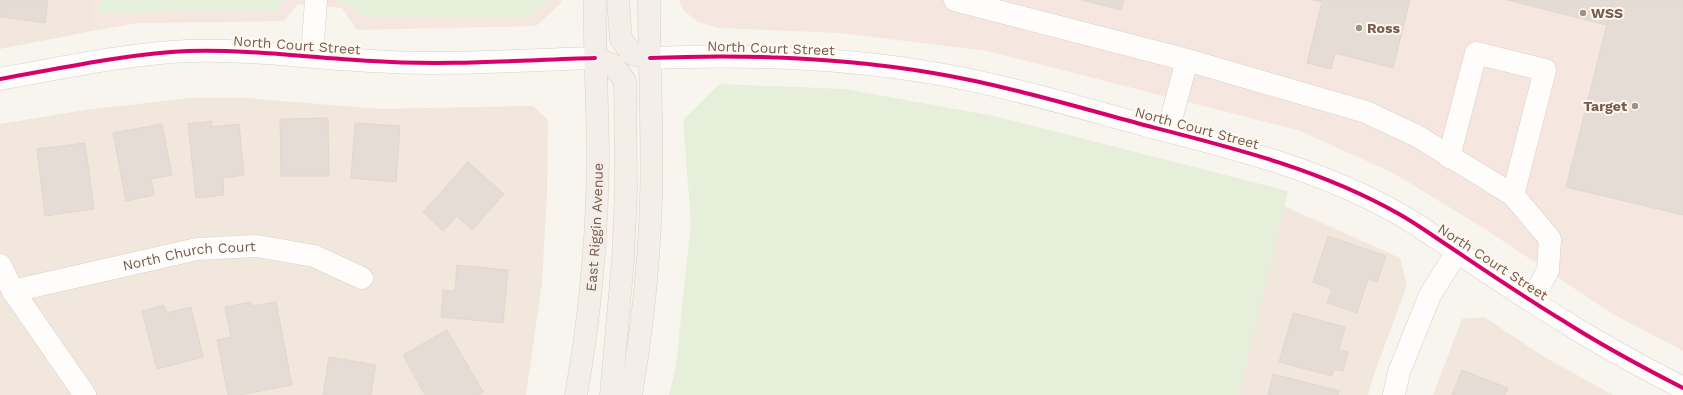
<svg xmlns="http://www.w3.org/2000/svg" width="1683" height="395" font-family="'Work Sans',sans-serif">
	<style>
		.residential { fill: #f1e7dc }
		.commercial { fill: #f5e7df }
		.green { fill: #e5efd9 }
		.building { fill: #e5ddd5; stroke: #e1d7d0 }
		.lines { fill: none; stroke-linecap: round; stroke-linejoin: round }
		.minor-casing { stroke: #d8d1cc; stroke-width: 23 }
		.major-casing { stroke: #d9d1cb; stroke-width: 23 }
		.minor { stroke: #fefdfc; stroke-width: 22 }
		.major { stroke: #f3eee7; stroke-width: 22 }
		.cycleway-casing { stroke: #fff9f1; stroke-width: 6 }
		.cycleway { stroke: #d6006c; stroke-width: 4 }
		.poi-dot { fill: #a49185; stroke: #fff9f1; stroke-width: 1.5 }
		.labels { text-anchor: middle; stroke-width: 4; stroke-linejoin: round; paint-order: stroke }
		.poi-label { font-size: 14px; font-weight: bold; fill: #775b4d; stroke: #fff9f1; text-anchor: start }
		.street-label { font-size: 14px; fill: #775b4d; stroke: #fff9f1 }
	</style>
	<rect width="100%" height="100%" fill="#f8f4ee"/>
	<g class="residential">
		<polygon points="0,0 95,0 92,31 0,49"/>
		<polygon points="190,98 246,98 380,109 533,106 548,120 547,192 542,283 526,395 0,395 0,124 85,110"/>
		<polygon points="1284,206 1400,258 1407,285 1374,374 1368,395 1238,395"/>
		<polygon points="1484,317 1546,358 1613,395 1433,395 1462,319"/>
	</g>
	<g class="commercial">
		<polygon points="95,0 561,0 561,3 536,26 357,30 342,8 298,4 284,21 138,23 92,31"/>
		<polygon points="679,0 1683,0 1683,351 1611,313 1485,229 1393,173 1298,130 987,51 840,33 718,28 697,21 684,11"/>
	</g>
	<g class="green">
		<polygon points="100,0 284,0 276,11 98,13"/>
		<polygon points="338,0 547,0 547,3 529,17 358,16 350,4 338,5"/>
		<polygon points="720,84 844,89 994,116 1288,191 1238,395 669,395 676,366 691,222 683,120"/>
	</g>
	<g class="building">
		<polygon points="0,0 48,0 45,23 0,17"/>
		<polygon points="1082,0 1124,0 1121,10"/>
		<polygon points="1312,0 1410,0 1393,68 1335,53 1331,69 1307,63 1322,2"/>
		<polygon points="1507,0 1613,0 1607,25"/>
		<polygon points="1613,0 1683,0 1683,215 1566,187"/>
		<polygon points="328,118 329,176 281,176 280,119"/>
		<polygon points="212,121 211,127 239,124 244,175 223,178 224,195 196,198 188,124"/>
		<polygon points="355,123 400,126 396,182 351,178"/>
		<polygon points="162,124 172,175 151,179 154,195 126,201 113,133"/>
		<polygon points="85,143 94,209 45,216 37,149"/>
		<polygon points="468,162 504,194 472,230 457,216 443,231 423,212"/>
		<polygon points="1328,236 1386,256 1377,282 1368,279 1357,313 1327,303 1332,289 1313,282"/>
		<polygon points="457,265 508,270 503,323 441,317 443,290 455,291"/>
		<polygon points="251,302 252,306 276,302 292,385 239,395 228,395 217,340 231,337 225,307"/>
		<polygon points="164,305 167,313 191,307 203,357 157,369 142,311"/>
		<polygon points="1293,313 1345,327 1339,350 1348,352 1343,371 1334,369 1332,376 1279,362"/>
		<polygon points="447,330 483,392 478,395 425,395 403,355"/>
		<polygon points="329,357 376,365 371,395 323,395"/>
		<polygon points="1462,370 1508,388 1505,395 1452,395"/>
		<polygon points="1273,374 1339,391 1338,395 1268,395"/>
	</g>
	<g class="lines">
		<defs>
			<g id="minor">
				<polyline points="955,0 1187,60 1366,112 1417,136 1513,195 1550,239 1548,270 1532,301"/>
				<polyline points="312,56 316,0"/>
				<path d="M650,58c95,-4 189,-1 283,15 72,12 144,34 215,53 86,22 174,44 251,88 18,10 34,22 51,33 37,25 74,50 112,73 39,25 80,47 121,68"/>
				<path d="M0,79c62,-11 125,-25 188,-28 62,-2 122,7 184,10 74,5 149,-1 223,-3"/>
				<polyline points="1168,131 1187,60"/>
				<polyline points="1449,157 1476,53 1545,70 1513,195"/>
				<polyline points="0,265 13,291 85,395"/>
				<path id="s1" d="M13,291l184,-42 60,-3 57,10 48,22"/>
				<polyline points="1394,395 1399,372 1430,295 1457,252"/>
			</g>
			<g id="major">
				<polyline points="618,0 621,39 632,54 650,58"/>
				<polyline points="595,58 613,65 625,81 626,191 623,260 611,395"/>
				<path id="s2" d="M576,395c14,-77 21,-156 22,-235 0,-53 -4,-107 -3,-160"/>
				<path d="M631,395c11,-64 18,-130 20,-195 2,-67 -2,-133 -2,-200"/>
			</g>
		</defs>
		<use href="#minor" class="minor-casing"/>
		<use href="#major" class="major-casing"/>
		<use href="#minor" class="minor"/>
		<use href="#major" class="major"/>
		<defs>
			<g id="cycleway">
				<path d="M650,58c95,-4 189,-1 283,15 72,12 144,34 215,53 86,22 174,44 251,88 18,10 34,22 51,33 37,25 74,50 112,73 39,25 80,47 121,68"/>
				<path d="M0,79c62,-11 125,-25 188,-28 62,-2 122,7 184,10 74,5 149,-1 223,-3"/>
			</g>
		</defs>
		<use href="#cycleway" class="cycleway-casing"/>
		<use href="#cycleway" class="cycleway"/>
	</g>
	<g class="poi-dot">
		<circle cx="1583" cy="13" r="4"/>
		<circle cx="1359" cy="28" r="4"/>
		<circle cx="1635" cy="106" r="4"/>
	</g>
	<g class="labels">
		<g class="poi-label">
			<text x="1591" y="18">WSS</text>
			<text x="1367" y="33">Ross</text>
			<text x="1627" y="111" text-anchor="end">Target</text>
		</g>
		<g class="street-label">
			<text transform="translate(297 45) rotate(4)" y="5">North Court Street</text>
			<text transform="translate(771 48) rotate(2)" y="5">North Court Street</text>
			<text transform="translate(1197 128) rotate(15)" y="5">North Court Street</text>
			<text dy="5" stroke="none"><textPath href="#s2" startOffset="169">East Riggin Avenue</textPath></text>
			<text dy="5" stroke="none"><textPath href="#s1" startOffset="180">North Church Court</textPath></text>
			<text transform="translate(1493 262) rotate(33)" y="5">North Court Street</text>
		</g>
	</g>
</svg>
